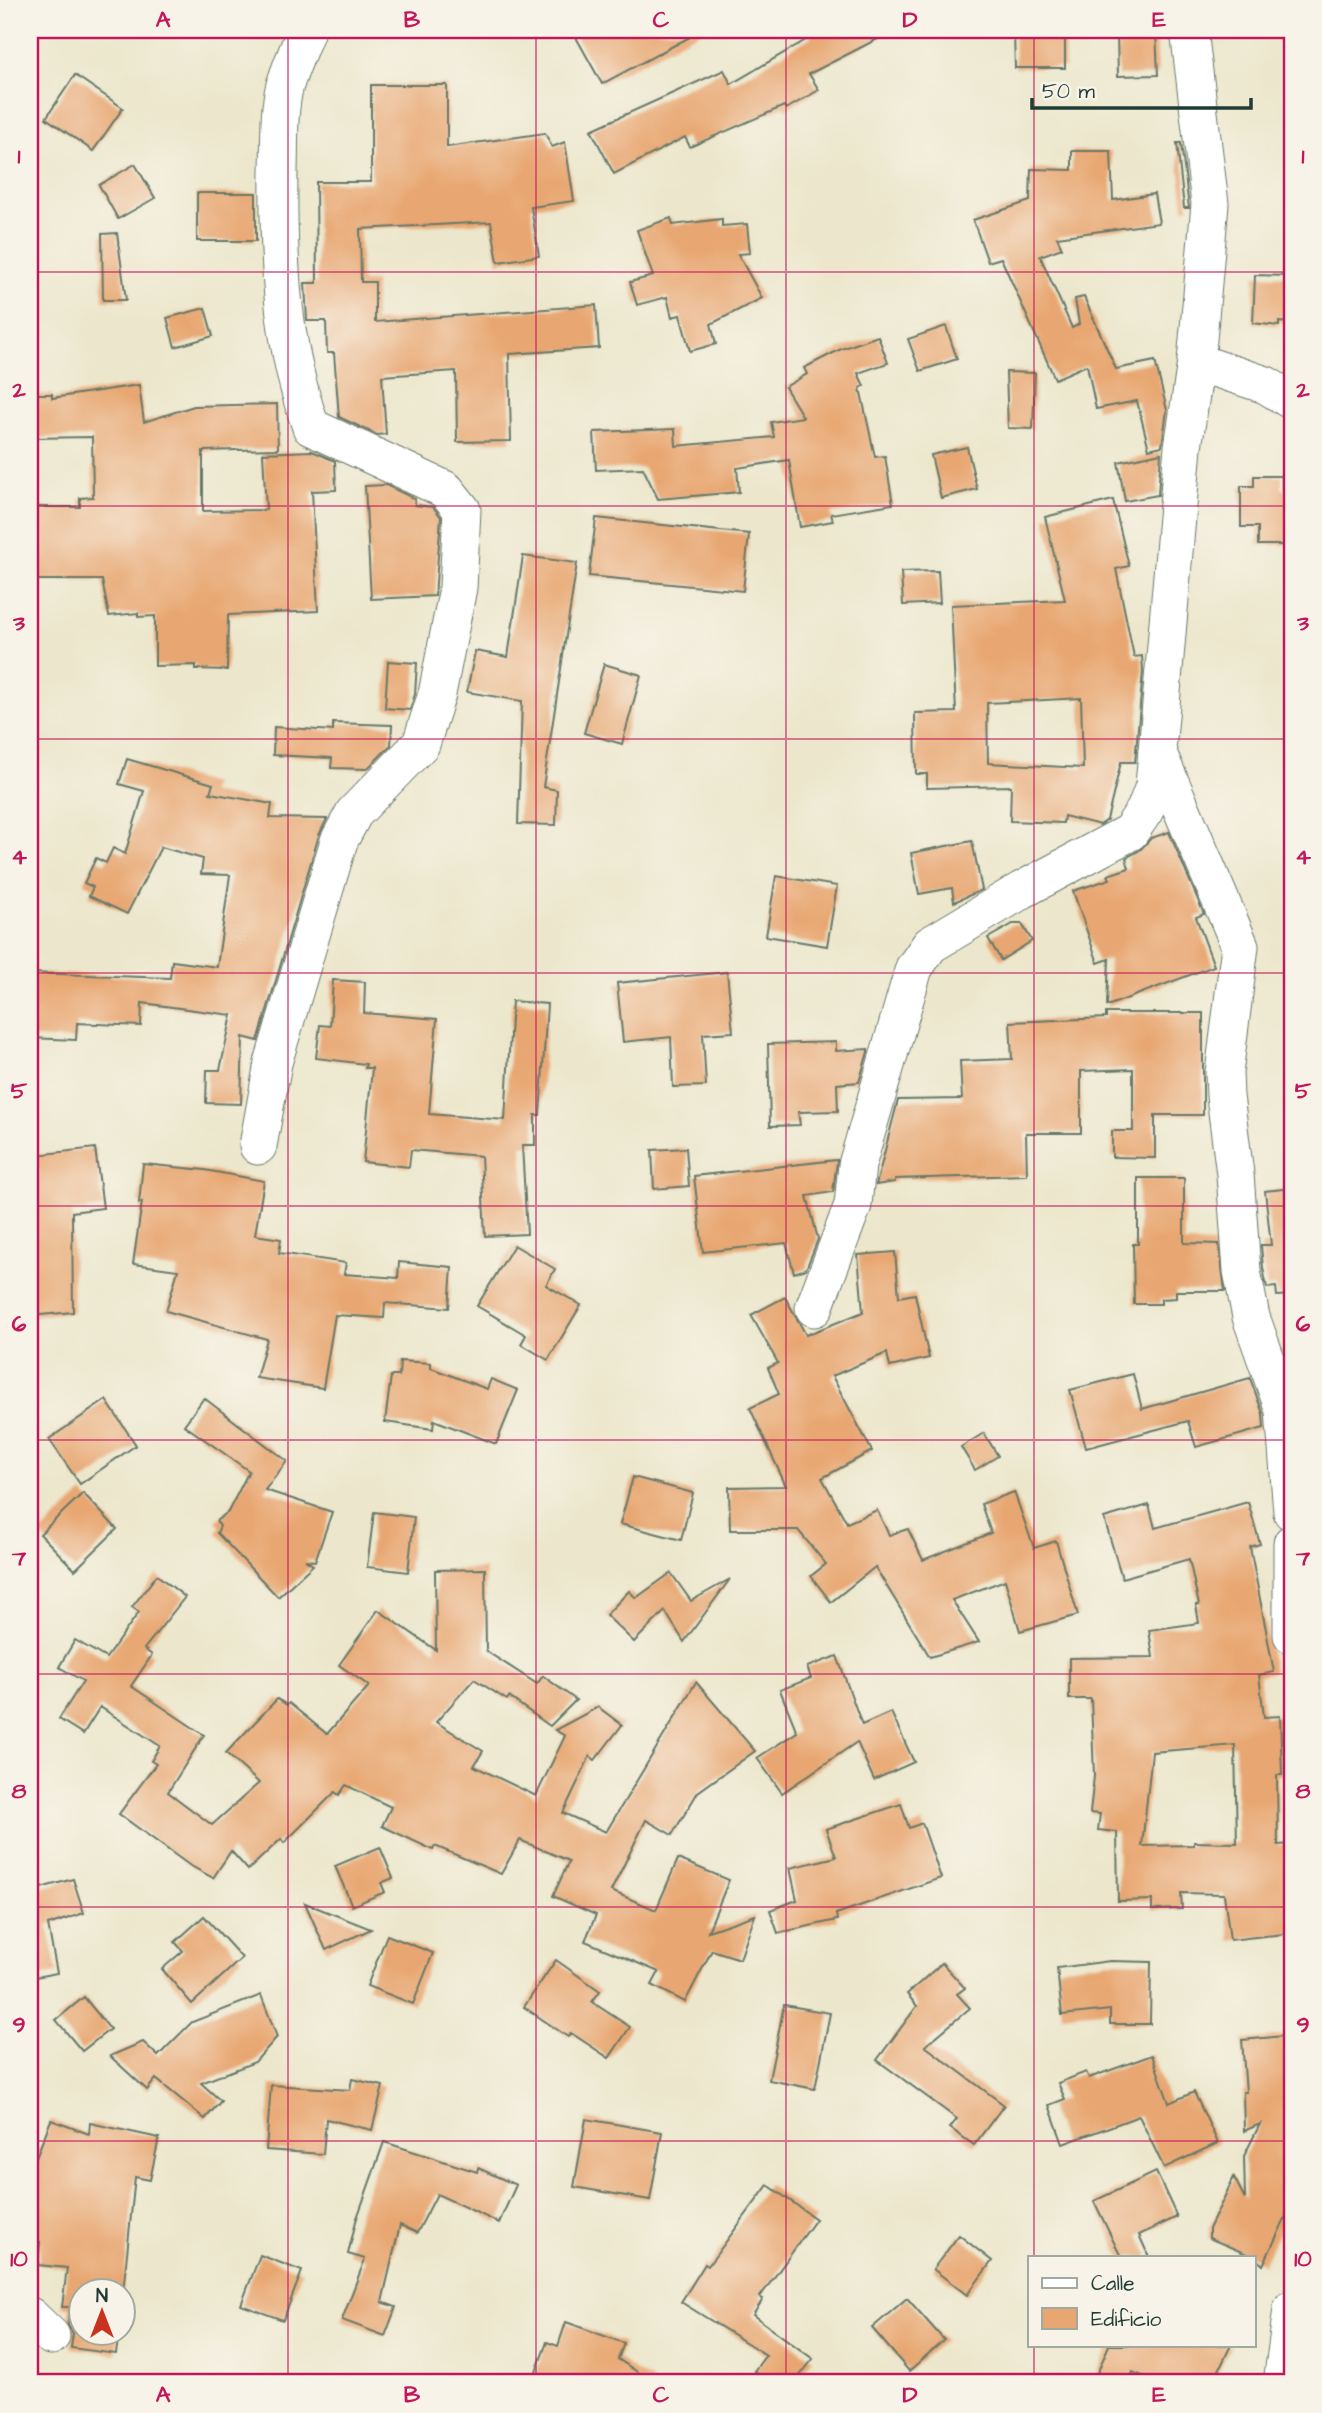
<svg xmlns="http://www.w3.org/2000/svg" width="1322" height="2413" font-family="'Architects Daughter',sans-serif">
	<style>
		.building { fill: #e8a772; fill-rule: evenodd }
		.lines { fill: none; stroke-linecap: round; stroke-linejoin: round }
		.minor-casing { stroke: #677869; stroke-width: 39 }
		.minor { stroke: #fff; stroke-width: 37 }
		.grid { fill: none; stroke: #c2185b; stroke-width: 2; stroke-opacity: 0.55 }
		.neatline { fill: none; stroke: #c2185b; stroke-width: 2.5 }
		.grid-label { font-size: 23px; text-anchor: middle; font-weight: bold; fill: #c2185b }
	</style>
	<rect width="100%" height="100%" fill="#f7f3e8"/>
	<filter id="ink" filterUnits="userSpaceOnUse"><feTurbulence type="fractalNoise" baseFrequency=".0143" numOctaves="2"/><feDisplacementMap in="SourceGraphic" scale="14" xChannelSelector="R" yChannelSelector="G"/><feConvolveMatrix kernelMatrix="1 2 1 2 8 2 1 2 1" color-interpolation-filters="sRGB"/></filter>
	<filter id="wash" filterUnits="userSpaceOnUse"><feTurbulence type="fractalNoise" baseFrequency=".00686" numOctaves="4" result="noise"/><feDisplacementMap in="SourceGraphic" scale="28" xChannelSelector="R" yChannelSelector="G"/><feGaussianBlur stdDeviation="1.57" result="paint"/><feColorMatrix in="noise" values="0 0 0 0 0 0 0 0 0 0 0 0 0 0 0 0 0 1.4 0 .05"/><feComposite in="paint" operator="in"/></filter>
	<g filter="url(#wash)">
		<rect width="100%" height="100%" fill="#ece7cc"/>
		<g id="blocks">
			<g class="building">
				<polygon points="572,30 703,30 602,84"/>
				<polygon points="807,30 895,30 809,74 819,90 786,109 784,106 690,147 685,137 614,174 591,130 724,70 731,84 811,37"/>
				<polygon points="1156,31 1158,75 1118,76 1117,32"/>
				<polygon points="1014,33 1065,33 1065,68 1015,68"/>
				<polygon points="75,75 123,108 93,151 46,118"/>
				<polygon points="371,85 447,85 447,147 545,133 552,147 565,142 574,201 531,207 539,256 498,262 491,222 360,229 361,282 375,282 375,322 596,305 599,348 509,354 511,441 457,442 456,371 382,376 386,434 377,435 339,417 334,353 327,353 326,321 307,321 305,283 317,283 316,182 371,182"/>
				<polygon points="1177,143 1181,143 1189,208 1184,208"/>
				<polygon points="1072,151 1111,151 1113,200 1154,194 1159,223 1057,237 1062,248 1040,256 1072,328 1079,324 1075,299 1084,297 1116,369 1155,361 1167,410 1162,446 1149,449 1137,401 1096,409 1087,365 1055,379 1001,258 988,262 973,220 1030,201 1031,169 1072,170"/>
				<polygon points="135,164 155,198 118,219 99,185"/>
				<rect x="197" y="193" width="59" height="48"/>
				<polygon points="671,218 673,225 722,219 722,226 747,224 750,253 738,254 762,298 711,324 716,344 690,351 680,315 672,317 667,297 637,305 630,282 653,276 637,230"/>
				<polygon points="117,233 126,300 103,300 102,234"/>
				<polygon points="1255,275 1292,276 1292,323 1279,322 1279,326 1253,323"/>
				<polygon points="205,308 213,336 175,347 167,318"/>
				<polygon points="946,326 957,359 920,371 908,339"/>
				<polygon points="878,336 888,363 858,373 864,386 860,388 875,457 885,456 893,504 831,514 833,521 800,527 789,460 737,468 739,492 658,499 643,468 596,470 594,432 675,429 676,446 774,437 771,422 803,417 785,387 807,374 804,368 841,349"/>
				<polygon points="1006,372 1035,373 1033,429 1008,428"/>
				<polygon points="139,385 144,422 194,406 277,404 278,449 203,451 203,511 266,510 263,453 312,451 335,461 336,490 312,491 318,611 228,615 227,670 196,669 196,665 155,666 155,616 138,617 138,613 109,616 102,580 30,580 30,507 80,507 80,498 93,497 92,437 30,438 30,394 52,394 52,398"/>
				<polygon points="967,447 977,489 941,498 931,455"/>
				<polygon points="1161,453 1158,495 1125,501 1118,462"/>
				<polygon points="1254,476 1282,476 1282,489 1292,489 1292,545 1258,545 1258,527 1241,527 1241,486 1254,486"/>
				<polygon points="386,485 415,499 415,505 433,507 441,517 435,596 371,599 365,486"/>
				<path d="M1113,500l16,66 -13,3 18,88 8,-1 1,15 -8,91h-14l-14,58 -7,5 -36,-9 -1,7 -53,-2 1,-35 -84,2v-14h-11l-1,-61 41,-1 -5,-107 114,-5 -20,-83zM1081,698l2,70 -95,-5 -1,-60z"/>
				<polygon points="596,518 749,534 743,591 589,576"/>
				<polygon points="523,556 577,563 543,787 557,790 556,825 518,824 522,701 467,692 475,651 508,657"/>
				<polygon points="938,571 940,603 903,605 901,572"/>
				<polygon points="388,661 417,663 415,694 410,710 385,708"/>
				<polygon points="604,664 641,675 622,744 584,733"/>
				<polygon points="333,723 392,725 391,745 367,769 331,768 332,758 273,755 274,727 333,731"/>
				<polygon points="127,759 213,784 210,793 272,804 270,818 327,819 319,835 258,1041 243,1037 241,1104 206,1103 207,1070 220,1070 232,1015 142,1003 141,1026 77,1023 76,1040 30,1038 30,973 170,978 172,961 217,967 230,875 201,874 203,859 161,847 127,914 89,896 93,887 84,883 96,858 106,863 113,848 125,854 144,791 119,784"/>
				<polygon points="1169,832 1204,914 1196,917 1214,966 1107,1006 1109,959 1098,963 1073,891 1110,879 1108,875 1129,868 1126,858 1140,850 1151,838"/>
				<polygon points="972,841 982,890 954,902 952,888 919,894 911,853"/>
				<polygon points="776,876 837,886 827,946 766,936"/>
				<polygon points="1013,924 1022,924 1032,941 1001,960 988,938"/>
				<polygon points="727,972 733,1032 703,1034 706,1086 673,1087 671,1037 623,1042 617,983"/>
				<polygon points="333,980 365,982 364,1013 437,1019 429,1114 505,1120 512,1001 547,1004 540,1115 535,1115 535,1145 522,1145 527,1234 485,1236 481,1156 411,1150 409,1167 363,1162 372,1068 365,1068 366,1064 316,1058 320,1025 330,1026"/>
				<polygon points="1106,1013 1203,1013 1203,1115 1155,1115 1155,1158 1112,1157 1112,1131 1133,1131 1133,1069 1081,1071 1081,1133 1026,1133 1027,1175 895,1179 895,1182 876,1185 898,1100 962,1099 960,1061 1012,1059 1010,1022 1106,1018"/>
				<polygon points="836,1042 836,1051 868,1049 868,1052 859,1082 837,1084 838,1111 798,1112 800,1125 770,1126 768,1044"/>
				<polygon points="95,1148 103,1208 72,1212 73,1312 30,1316 30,1177 39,1176 36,1155"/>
				<polygon points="686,1148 689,1186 654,1189 652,1150"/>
				<polygon points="837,1160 833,1192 807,1196 818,1239 806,1269 794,1273 786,1243 703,1252 694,1176"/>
				<polygon points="143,1164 205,1170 264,1181 255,1235 281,1239 279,1253 346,1263 344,1274 398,1278 399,1262 452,1267 449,1308 385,1303 384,1318 335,1315 323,1388 256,1378 267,1339 166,1311 178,1270 133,1264 142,1202 139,1203"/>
				<polygon points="1138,1178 1184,1178 1184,1243 1219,1244 1225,1291 1176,1291 1176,1298 1161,1299 1161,1304 1134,1304 1133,1244 1138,1244"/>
				<polygon points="1292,1188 1292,1295 1277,1296 1276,1287 1267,1288 1263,1268 1261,1245 1271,1245 1265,1191"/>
				<polygon points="514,1245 555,1269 546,1285 581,1305 548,1360 521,1344 526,1335 477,1306"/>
				<polygon points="895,1252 899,1297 915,1294 929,1358 890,1367 887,1353 832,1376 872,1451 822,1478 847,1523 877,1510 889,1535 908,1529 923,1560 991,1533 981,1504 1014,1492 1034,1548 1056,1541 1078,1615 1020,1631 1005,1580 952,1600 979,1642 930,1657 875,1567 831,1602 811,1576 826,1564 798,1530 730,1530 729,1487 786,1486 750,1408 779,1394 768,1368 778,1363 751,1315 785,1297 806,1335 863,1312 858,1255"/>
				<polygon points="400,1361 431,1363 431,1368 487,1389 491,1379 518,1390 496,1444 434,1420 433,1429 385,1422 391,1376 399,1376"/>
				<polygon points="1133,1374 1142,1409 1250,1378 1263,1414 1264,1428 1196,1447 1188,1421 1086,1448 1070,1390"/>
				<polygon points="204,1398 287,1461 265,1490 332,1512 315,1561 305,1560 313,1565 278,1597 217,1533 220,1526 216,1521 228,1512 249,1471 184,1425"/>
				<polygon points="106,1400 136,1445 80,1484 49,1439"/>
				<polygon points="984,1433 998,1456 975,1470 961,1447"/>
				<polygon points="633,1477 693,1493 681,1540 620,1524"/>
				<polygon points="83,1493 117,1529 75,1570 40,1534"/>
				<path d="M1248,1502l12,42 -10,3 24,125 -15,3 5,42 16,-1 2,59h-5l1,70 14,-1v89l-62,7 -6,-46 -43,-1 1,16 -30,1v-10l-34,1 -1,-69 -19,-2 2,-16 -10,-1 4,-37 -3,-77h-22v-41l84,-1 -4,-27 50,-7 -3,-18h3l-10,-46 -67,19 -18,-60 45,-13 6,23zM1235,1745l2,98 -43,-1v3l-52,1 10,-94z"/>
				<polygon points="374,1512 414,1517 408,1572 367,1567"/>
				<polygon points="485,1569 486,1651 537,1684 543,1676 576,1700 550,1726 509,1697 507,1700 474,1679 436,1722 483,1751 474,1766 536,1796 565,1736 555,1730 598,1707 622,1725 595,1760 590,1756 563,1813 606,1832 696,1682 755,1751 698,1792 672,1835 646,1820 611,1891 656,1910 678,1859 729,1880 708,1931 755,1915 740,1959 712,1950 685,2002 652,1985 659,1972 585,1941 596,1915 553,1896 569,1861 520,1840 501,1874 435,1846 433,1850 382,1826 391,1807 346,1785 339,1795 335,1792 284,1843 281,1839 248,1870 231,1851 213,1878 189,1865 119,1814 156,1764 151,1761 160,1746 100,1707 83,1734 59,1719 83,1681 59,1667 75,1640 106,1658 139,1612 132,1607 157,1575 185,1597 144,1649 152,1655 131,1686 204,1735 168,1792 212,1825 259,1783 226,1753 277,1699 287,1705 289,1703 327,1734 369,1686 339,1665 378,1610 436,1650 435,1570"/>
				<polygon points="671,1573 691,1601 730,1579 684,1642 665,1611 634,1642 606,1615 629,1591 636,1598"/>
				<polygon points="837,1656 862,1725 891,1712 914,1762 874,1780 857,1742 782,1793 757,1758 797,1732 780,1690 811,1678 807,1667"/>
				<polygon points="901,1804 909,1828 922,1823 941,1878 836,1914 837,1920 778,1933 770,1910 797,1900 790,1868 836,1857 826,1829"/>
				<polygon points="380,1847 393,1878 381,1883 385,1892 352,1906 335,1866"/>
				<polygon points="73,1879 84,1913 48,1925 57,1973 30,1978 30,1891"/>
				<polygon points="305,1903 371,1929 326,1950"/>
				<polygon points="204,1916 242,1958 192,2004 162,1969 183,1951 175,1942"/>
				<polygon points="387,1935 433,1953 413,2004 367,1986"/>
				<polygon points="556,1960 600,1991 592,2002 630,2027 609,2058 571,2033 568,2037 524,2007"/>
				<polygon points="1110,1961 1151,1962 1150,2024 1110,2024 1110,2010 1062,2015 1057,1968"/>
				<polygon points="942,1963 965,1988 957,1994 970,2008 925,2046 1004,2105 974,2145 950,2128 957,2119 877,2060 917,2006 907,1994"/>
				<polygon points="261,1995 277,2037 255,2062 201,2083 221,2101 205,2119 156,2079 147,2090 110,2056 143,2042 158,2056 192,2022"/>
				<polygon points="84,1997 110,2029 82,2051 56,2020"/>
				<polygon points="784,2005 830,2013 815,2089 769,2080"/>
				<polygon points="1284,2036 1285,2044 1292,2042 1292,2204 1263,2265 1254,2257 1209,2238 1209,2229 1234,2177 1245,2199 1244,2156 1260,2124 1244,2131 1243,2092 1246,2092 1242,2040"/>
				<polygon points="1152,2055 1169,2103 1194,2092 1218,2143 1164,2168 1139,2116 1063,2144 1049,2105 1065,2099 1058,2083 1086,2072 1089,2078"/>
				<polygon points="352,2079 383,2086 372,2130 326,2119 323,2154 266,2150 271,2085 350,2090"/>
				<polygon points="586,2119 662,2132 650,2200 574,2187"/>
				<polygon points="51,2120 89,2134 90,2123 159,2138 150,2180 135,2177 122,2302 122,2291 80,2291 80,2333 119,2333 116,2354 71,2348 73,2333 68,2325 70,2307 62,2307 67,2268 38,2265 40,2242 30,2242 34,2188 30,2188 30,2157 36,2157"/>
				<polygon points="384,2142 477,2172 478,2168 516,2185 499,2223 437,2194 417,2233 400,2225 382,2302 396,2307 385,2336 342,2320 365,2259 348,2254 356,2221"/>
				<polygon points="1156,2172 1177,2217 1139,2235 1149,2257 1121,2257 1094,2201"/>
				<polygon points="768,2185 816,2219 760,2297 763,2299 753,2315 813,2359 794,2383 771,2383 754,2371 766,2355 681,2302 705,2264 708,2266"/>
				<polygon points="959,2235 992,2261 967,2295 933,2269"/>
				<polygon points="260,2255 302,2271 283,2320 241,2305"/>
				<polygon points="907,2298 944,2340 909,2371 872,2328"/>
				<polygon points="566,2322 624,2343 618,2359 654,2383 532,2383 547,2342 558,2346"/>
				<polygon points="1109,2345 1231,2345 1213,2383 1159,2383 1133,2372 1128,2383 1093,2383"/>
			</g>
		</g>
	</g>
	<g filter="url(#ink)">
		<use href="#blocks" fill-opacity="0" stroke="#677869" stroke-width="2"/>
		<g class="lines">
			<defs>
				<g id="minor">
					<polyline points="1196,362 1266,385 1292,401"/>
					<polyline points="1157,751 1240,946 1224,1073 1225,1096 1235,1174 1242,1271 1251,1317 1284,1410 1292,1512"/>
					<path d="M258,1146l15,-83 66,-222 15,-28 67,-69 16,-50 21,-106 4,-78 -16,-20 -135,-63c-30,-84 -33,-169 -32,-257 1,-27 -1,-60 6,-85 6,-19 14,-37 21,-55"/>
					<polyline points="814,1308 853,1205 857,1165 914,968 930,945 1022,890 1130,832 1145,810 1154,786 1183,447 1196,362 1210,204 1189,30"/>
					<polyline points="1292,1543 1292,1635"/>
					<polyline points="30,2316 51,2336"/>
					<polyline points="1282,2383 1292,2309"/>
				</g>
			</defs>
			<use href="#minor" class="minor-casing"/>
			<use href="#minor" class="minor"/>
		</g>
	</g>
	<path class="grid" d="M288,30v2353M536,30v2353M786,30v2353M1034,30v2227M30,272h1262M30,506h1262M30,739h1262M30,973h1262M30,1206h1262M30,1440h1262M30,1674h1262M30,1907h1262M30,2141h1262M1034,2345v38"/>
	<rect width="1322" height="2413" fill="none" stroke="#f7f3e8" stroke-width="77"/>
	<rect x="1028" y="2256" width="228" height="91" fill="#f7f3e8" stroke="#a1aaa0" stroke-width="2"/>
	<rect x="1042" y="2278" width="35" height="10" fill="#ffffff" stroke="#a1aaa0" stroke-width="2"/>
	<text x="1091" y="2290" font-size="21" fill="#1f3d34">Calle</text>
	<rect x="1042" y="2308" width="35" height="21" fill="#e8a772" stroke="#a1aaa0" stroke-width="2"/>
	<text x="1091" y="2326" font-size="21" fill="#1f3d34">Edificio</text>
	<g transform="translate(102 2312)"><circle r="33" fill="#f7f3e8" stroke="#a1aaa0" stroke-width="2"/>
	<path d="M0-5L12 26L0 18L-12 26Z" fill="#c8321e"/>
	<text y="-10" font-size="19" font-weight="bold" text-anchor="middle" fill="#1f3d34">N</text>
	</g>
	<path d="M1032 98v10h219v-10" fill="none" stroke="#1f3d34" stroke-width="3.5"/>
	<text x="1042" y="98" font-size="21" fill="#1f3d34" stroke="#f7f3e8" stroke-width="5" paint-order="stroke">50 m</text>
	<rect x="38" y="38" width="1246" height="2336" class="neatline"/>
	<g class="grid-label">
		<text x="163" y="27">A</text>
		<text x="412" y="27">B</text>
		<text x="661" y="27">C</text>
		<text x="910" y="27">D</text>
		<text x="1159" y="27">E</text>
		<text x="19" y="163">1</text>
		<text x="1303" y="163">1</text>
		<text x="19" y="397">2</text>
		<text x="1303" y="397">2</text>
		<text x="19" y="630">3</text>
		<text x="1303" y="630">3</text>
		<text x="19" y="864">4</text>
		<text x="1303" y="864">4</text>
		<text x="19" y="1098">5</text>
		<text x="1303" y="1098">5</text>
		<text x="19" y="1331">6</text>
		<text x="1303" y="1331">6</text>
		<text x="19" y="1565">7</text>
		<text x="1303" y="1565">7</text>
		<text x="19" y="1798">8</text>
		<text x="1303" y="1798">8</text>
		<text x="19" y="2032">9</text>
		<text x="1303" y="2032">9</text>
		<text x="19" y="2266">10</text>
		<text x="1303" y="2266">10</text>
		<text x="163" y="2402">A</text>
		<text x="412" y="2402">B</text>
		<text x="661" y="2402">C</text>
		<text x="910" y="2402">D</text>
		<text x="1159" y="2402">E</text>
	</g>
</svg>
